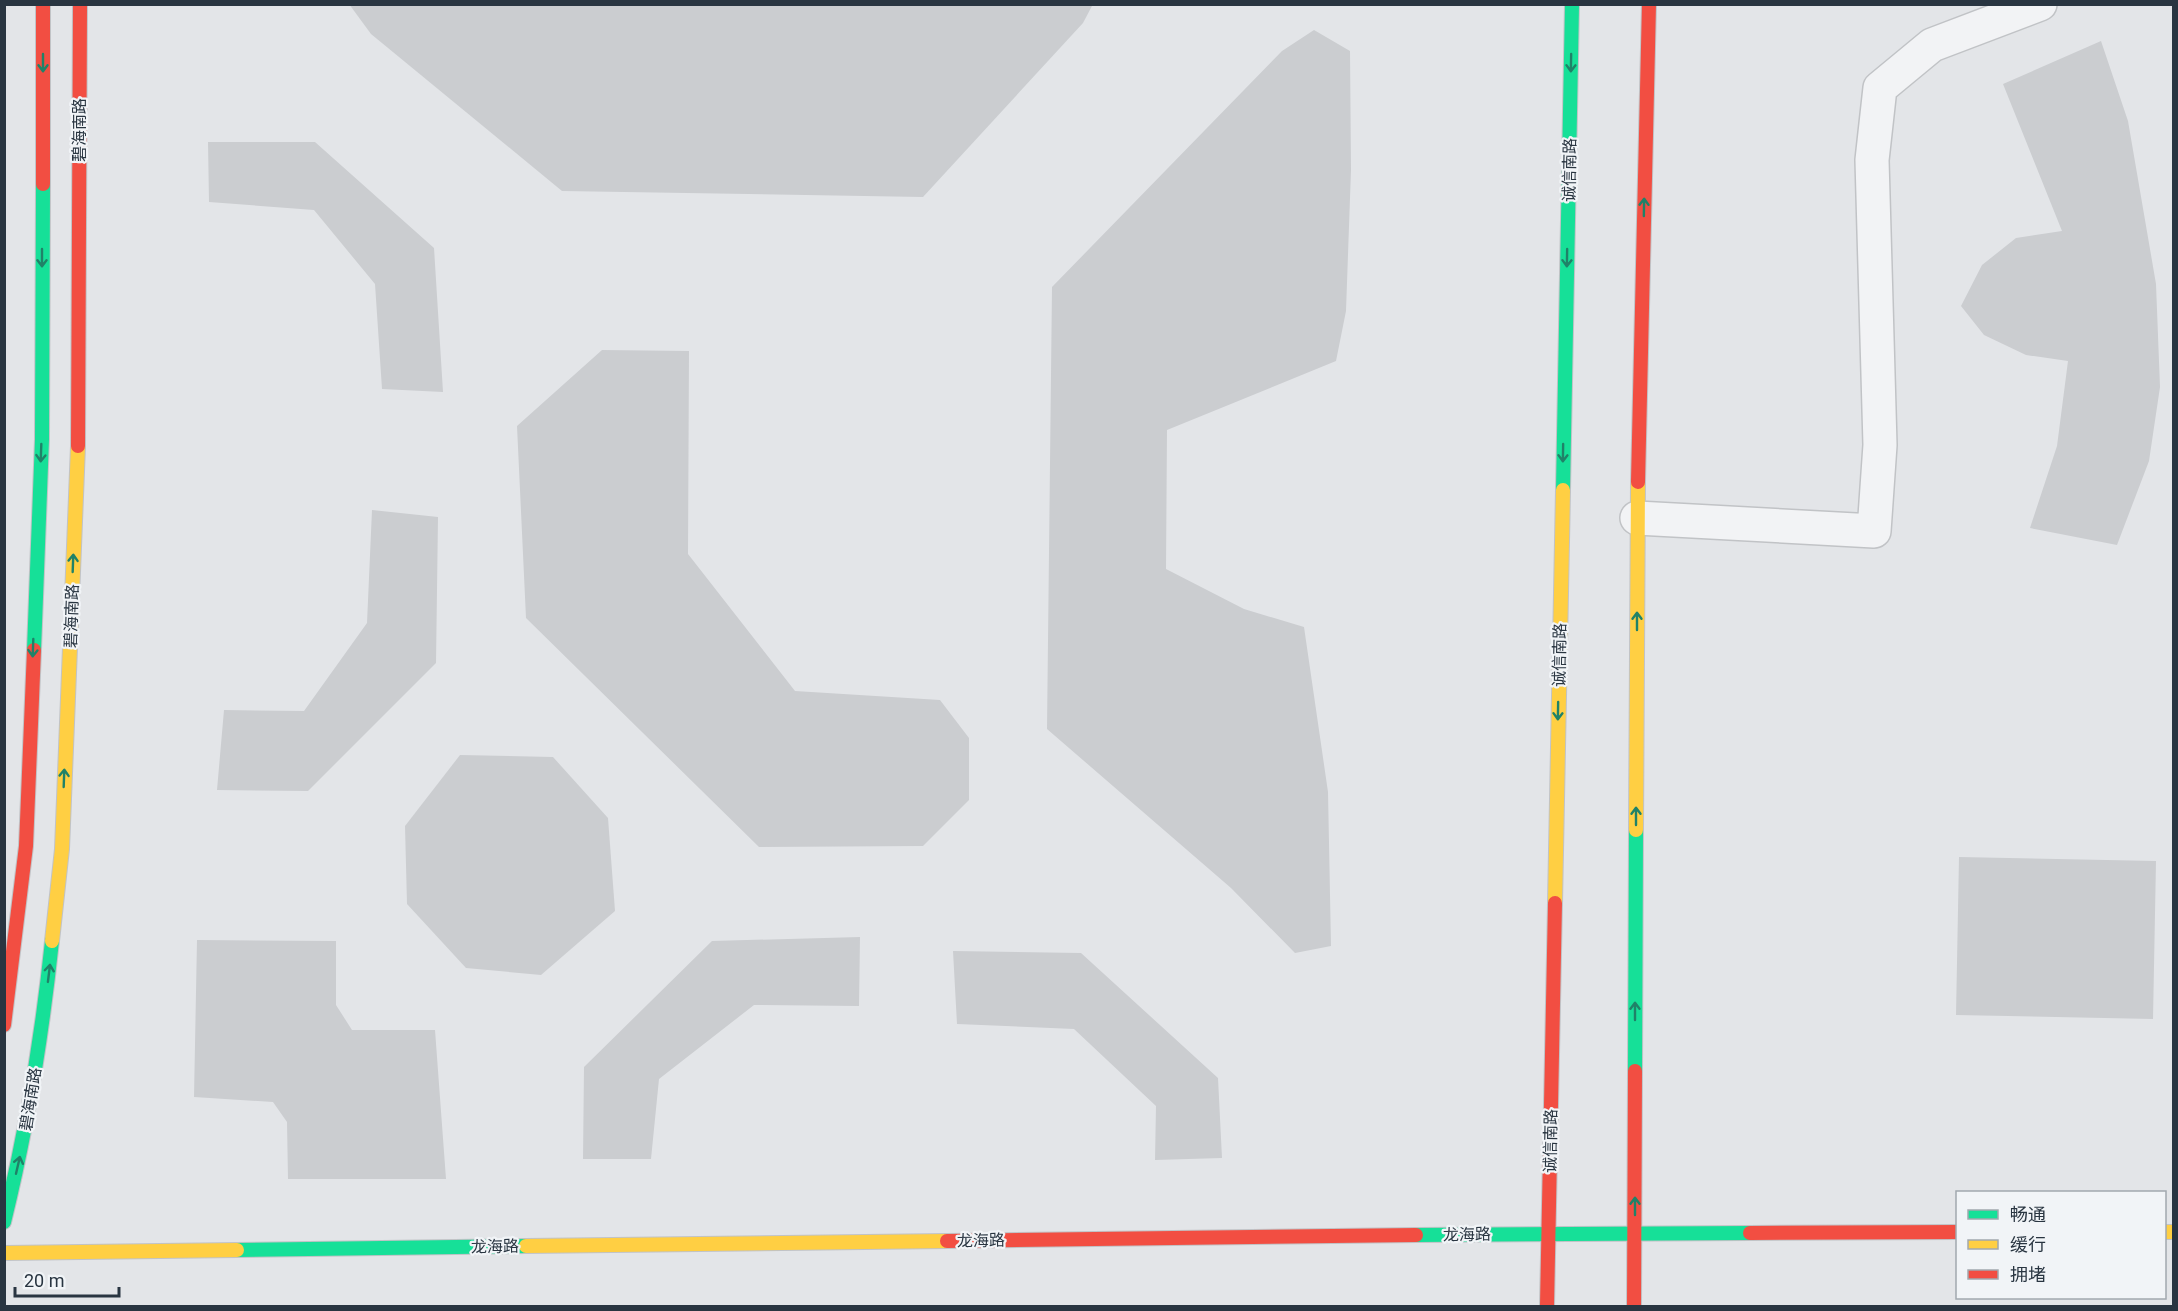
<svg xmlns="http://www.w3.org/2000/svg" width="2178" height="1311" font-family="Roboto,'Noto Sans SC',sans-serif">
	<style>
		.building { fill: #cbcdd0 }
		.lines { fill: none; stroke-linecap: round; stroke-linejoin: round }
		.street-casing { stroke: #c1c3c6; stroke-width: 36 }
		.fast-casing { stroke: #c1c3c6; stroke-width: 16 }
		.slow-casing { stroke: #c1c3c6; stroke-width: 16 }
		.jam-casing { stroke: #c1c3c6; stroke-width: 16 }
		.street { stroke: #f2f3f5; stroke-width: 33 }
		.fast { stroke: #16e098; stroke-width: 14 }
		.slow { stroke: #ffcf43; stroke-width: 14 }
		.jam { stroke: #f24e42; stroke-width: 14 }
		.oneway { stroke: #208268 }
		.labels { text-anchor: middle; stroke-width: 4.5; stroke-linejoin: round; paint-order: stroke }
		.street-label { font-size: 16px; fill: #293541; stroke: #f1f4f7 }
	</style>
	<rect width="100%" height="100%" fill="#e3e5e8"/>
	<g class="building">
		<polygon points="349,4 1093,4 1083,23 923,197 562,191 371,34"/>
		<polygon points="1314,30 1350,51 1351,170 1346,311 1336,361 1167,430 1166,569 1244,609 1304,627 1328,792 1331,946 1295,953 1231,888 1047,729 1052,287 1282,51"/>
		<polygon points="2101,41 2128,121 2156,284 2160,387 2149,461 2117,545 2030,528 2057,446 2068,361 2026,355 1984,335 1961,306 1982,265 2016,238 2062,231 2003,84"/>
		<polygon points="208,142 315,142 434,248 443,392 382,389 375,284 314,210 209,202"/>
		<polygon points="602,350 689,351 688,554 795,691 940,700 969,738 969,800 923,846 759,847 526,618 517,426"/>
		<polygon points="372,510 438,517 436,663 308,791 217,790 224,710 304,711 367,623"/>
		<polygon points="460,755 553,757 608,818 615,911 541,975 466,968 407,904 405,826"/>
		<polygon points="1959,857 2156,861 2153,1019 1956,1015"/>
		<polygon points="860,937 859,1006 754,1005 659,1079 651,1159 583,1159 584,1067 712,941"/>
		<polygon points="197,940 336,941 336,1005 352,1030 435,1030 446,1179 288,1179 287,1122 273,1102 194,1097"/>
		<polygon points="953,951 1081,953 1218,1078 1222,1158 1155,1160 1156,1106 1074,1029 957,1024"/>
	</g>
	<g class="lines">
		<defs>
			<polyline id="street" points="1637,518 1874,531 1880,445 1872,160 1880,88 1932,45 2040,4"/>
			<g id="fast">
				<polyline points="1563,490 1572,4"/>
				<polyline points="34,650 42,439 43,184"/>
				<polyline points="1635,1071 1636,830"/>
				<path d="M4,1222c23,-93 38,-186 48,-281"/>
				<polyline points="1416,1235 1750,1233"/>
				<polyline points="237,1250 526,1246"/>
			</g>
			<g id="slow">
				<polyline points="1636,830 1638,482"/>
				<polyline points="1555,903 1563,490"/>
				<polyline points="52,941 62,849 78,446"/>
				<polyline points="2164,1232 2174,1232"/>
				<polyline points="526,1246 947,1241"/>
				<polyline points="4,1253 237,1250"/>
			</g>
			<g id="jam">
				<polyline points="43,184 43,4"/>
				<polyline points="78,446 80,4"/>
				<polyline points="1638,482 1649,4"/>
				<polyline points="4,1025 26,846 34,650"/>
				<polyline points="1750,1233 1958,1232"/>
				<polyline points="947,1241 1416,1235"/>
				<polyline points="1547,1306 1555,903"/>
				<polyline points="1634,1306 1635,1071"/>
			</g>
		</defs>
		<use href="#street" class="street-casing"/>
		<use href="#fast" class="fast-casing"/>
		<use href="#slow" class="slow-casing"/>
		<use href="#jam" class="jam-casing"/>
		<use href="#street" class="street"/>
		<use href="#fast" class="fast"/>
		<use href="#slow" class="slow"/>
		<use href="#jam" class="jam"/>
	</g>
	<defs><path id="oneway-shaft" d="M-6 0H5M1.5-3L5.5 0L1.5 3" fill="none" stroke-width="1.6" stroke-linecap="round" stroke-linejoin="round" transform="scale(1.5)"/></defs>
	<g class="oneway">
		<use href="#oneway-shaft" transform="translate(43 63) rotate(90)"/>
		<use href="#oneway-shaft" transform="translate(1571 63) rotate(91)"/>
		<use href="#oneway-shaft" transform="translate(1644 207) rotate(-89)"/>
		<use href="#oneway-shaft" transform="translate(42 258) rotate(90)"/>
		<use href="#oneway-shaft" transform="translate(1567 258) rotate(91)"/>
		<use href="#oneway-shaft" transform="translate(41 453) rotate(92)"/>
		<use href="#oneway-shaft" transform="translate(1563 453) rotate(91)"/>
		<use href="#oneway-shaft" transform="translate(73 563) rotate(-88)"/>
		<use href="#oneway-shaft" transform="translate(1637 621) rotate(-90)"/>
		<use href="#oneway-shaft" transform="translate(33 648) rotate(92)"/>
		<use href="#oneway-shaft" transform="translate(1558 711) rotate(91)"/>
		<use href="#oneway-shaft" transform="translate(64 778) rotate(-88)"/>
		<use href="#oneway-shaft" transform="translate(1636 816) rotate(-90)"/>
		<use href="#oneway-shaft" transform="translate(49 973) rotate(-83)"/>
		<use href="#oneway-shaft" transform="translate(1635 1011) rotate(-90)"/>
		<use href="#oneway-shaft" transform="translate(18 1165) rotate(-77)"/>
		<use href="#oneway-shaft" transform="translate(1635 1206) rotate(-90)"/>
	</g>
	<g class="labels">
		<g class="street-label">
			<text transform="translate(79 130) rotate(-90)" y="6">碧海南路</text>
			<text transform="translate(1569 170) rotate(-89)" y="6">诚信南路</text>
			<text transform="translate(71 616) rotate(-88)" y="6">碧海南路</text>
			<text transform="translate(1559 655) rotate(-89)" y="6">诚信南路</text>
			<text transform="translate(30 1099) rotate(-81)" y="6">碧海南路</text>
			<text transform="translate(1550 1141) rotate(-89)" y="6">诚信南路</text>
			<text transform="translate(1467 1234) rotate(-1)" y="6">龙海路</text>
			<text transform="translate(981 1240) rotate(-1)" y="6">龙海路</text>
			<text transform="translate(495 1246) rotate(-1)" y="6">龙海路</text>
		</g>
	</g>
	<rect width="2178" height="1311" fill="none" stroke="#293541" stroke-width="12"/>
	<rect x="1956" y="1191" width="210" height="108" fill="#f1f4f7" stroke="#a1a8ae" stroke-width="1.5"/>
	<rect x="1968" y="1210" width="30" height="9" fill="#16e098" stroke="#a1a8ae" stroke-width="1.5"/>
	<text x="2010" y="1221" font-size="18" fill="#293541">畅通</text>
	<rect x="1968" y="1240" width="30" height="9" fill="#ffcf43" stroke="#a1a8ae" stroke-width="1.5"/>
	<text x="2010" y="1251" font-size="18" fill="#293541">缓行</text>
	<rect x="1968" y="1270" width="30" height="9" fill="#f24e42" stroke="#a1a8ae" stroke-width="1.5"/>
	<text x="2010" y="1281" font-size="18" fill="#293541">拥堵</text>
	<path d="M15 1287v9h104v-9" fill="none" stroke="#293541" stroke-width="3"/>
	<text x="24" y="1287" font-size="18" fill="#293541" stroke="#f1f4f7" stroke-width="4.5" paint-order="stroke">20 m</text>
</svg>
